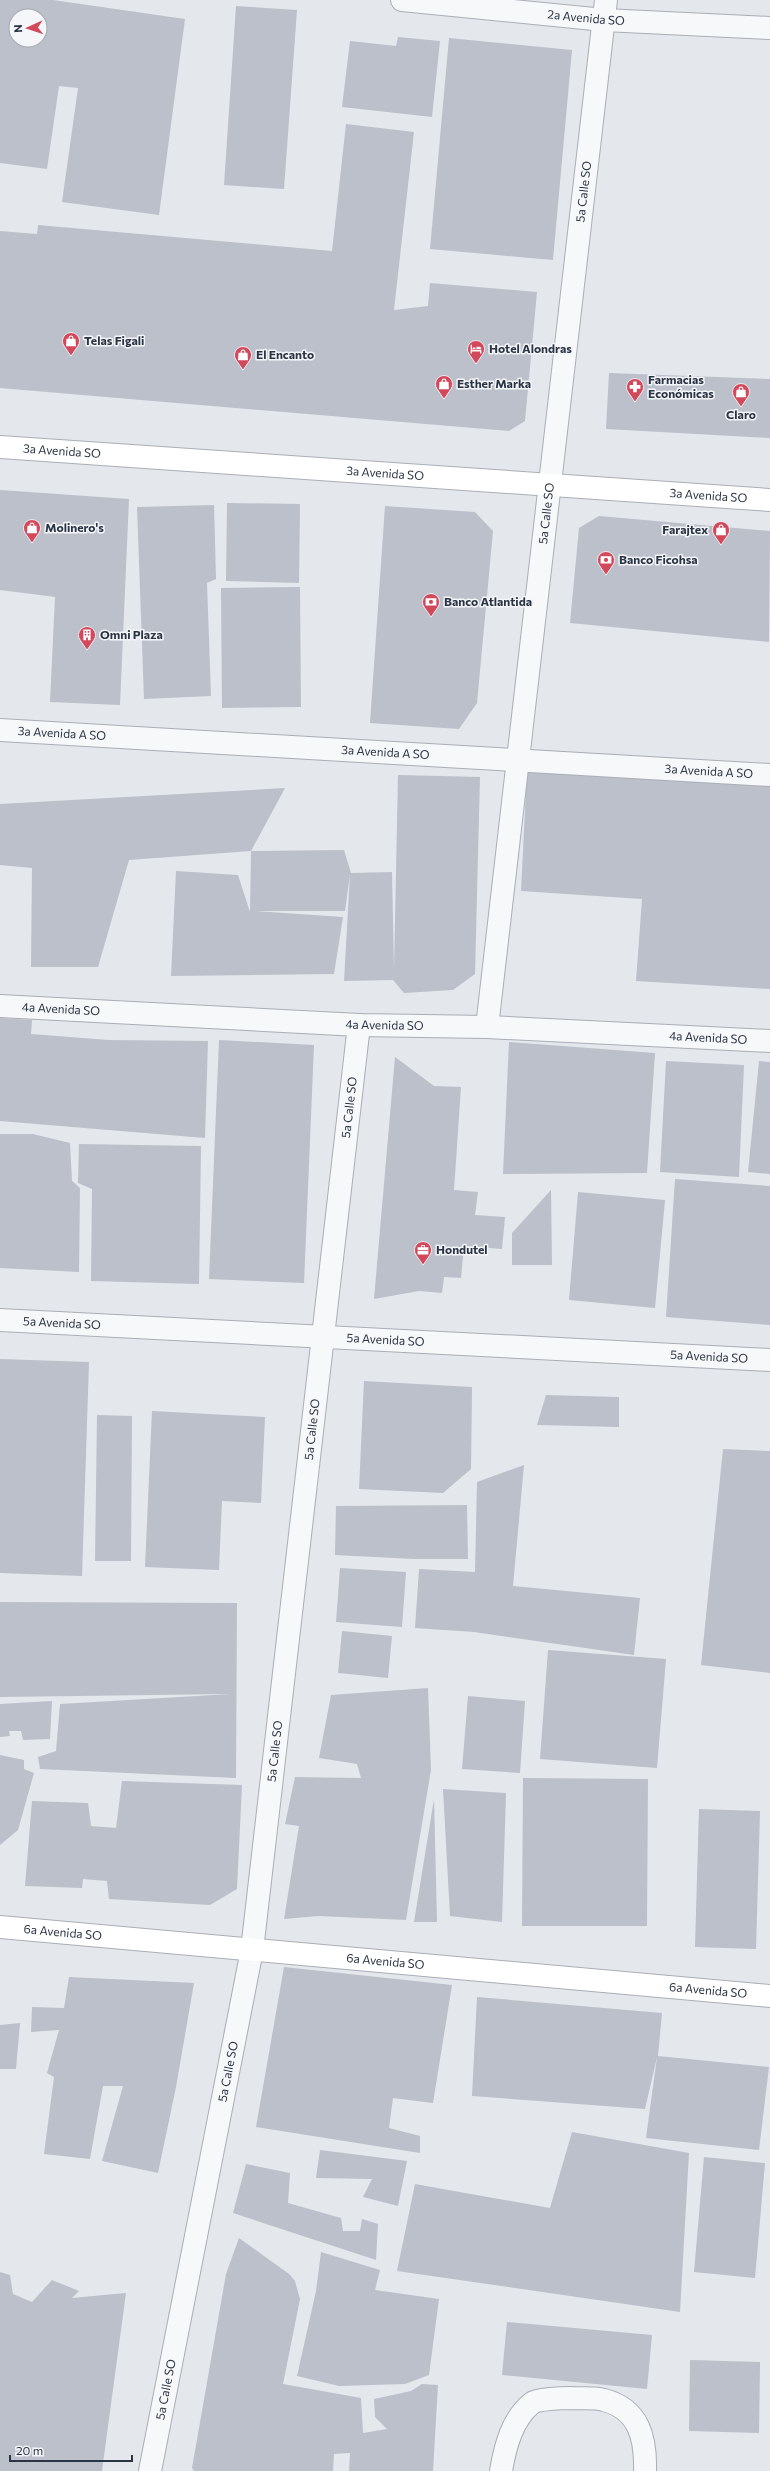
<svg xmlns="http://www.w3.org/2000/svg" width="770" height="2471" font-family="Commissioner,sans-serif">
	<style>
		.building { fill: #bbc0ca; fill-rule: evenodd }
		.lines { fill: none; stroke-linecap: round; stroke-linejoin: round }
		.lane-casing { stroke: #a9aeb7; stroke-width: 24 }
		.street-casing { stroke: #a9aeb7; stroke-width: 24 }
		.secondary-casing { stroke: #a9aeb7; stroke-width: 24 }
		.lane { stroke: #f7f8fa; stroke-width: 22 }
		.street { stroke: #f7f8fa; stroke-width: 22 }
		.secondary { stroke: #fff; stroke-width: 22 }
		.labels { text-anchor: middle; stroke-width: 3; stroke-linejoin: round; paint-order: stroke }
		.street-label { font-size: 12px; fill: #2b3445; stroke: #f4f6f9 }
		.poi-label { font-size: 12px; font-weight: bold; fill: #2b3445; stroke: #f4f6f9; text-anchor: start }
	</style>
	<rect width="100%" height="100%" fill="#e4e7ec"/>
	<g class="building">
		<path d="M0,0h53l132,19 -26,196 -97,-13 16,-114 -19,-2 -12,83 -47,-6zM16,16h24v24h-24z"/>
		<polygon points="236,6 297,10 284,189 224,185"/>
		<polygon points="398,37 440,41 432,117 342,107 350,41 396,46"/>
		<polygon points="449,38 572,50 553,260 430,249"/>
		<polygon points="346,124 414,132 394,310 428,306 430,283 537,292 525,421 509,431 0,388 0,231 37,234 38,225 332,251"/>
		<polygon points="609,373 770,379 770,438 606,429"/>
		<polygon points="0,490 129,499 120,705 50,702 55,597 0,590"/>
		<polygon points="227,503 300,504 299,583 226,581"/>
		<polygon points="214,505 216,579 207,583 211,696 144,699 137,507"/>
		<polygon points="385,506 475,512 493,531 477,703 459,729 370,723"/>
		<polygon points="599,516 770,531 769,642 570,623 579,528"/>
		<polygon points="300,587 301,707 222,708 221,588"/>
		<polygon points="527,770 770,785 770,989 636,981 642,899 521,891"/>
		<polygon points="398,775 480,777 475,974 453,990 404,993 393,980 344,981 350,874 345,911 255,911 343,917 334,974 171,976 176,871 238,875 250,912 251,851 129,860 98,967 31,967 32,868 0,865 0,804 285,788 251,851 344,850 351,873 392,872 394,969"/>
		<polygon points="0,1018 32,1020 31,1034 109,1040 208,1041 205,1138 0,1121"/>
		<polygon points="219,1040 314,1045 304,1283 209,1279"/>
		<polygon points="509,1042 655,1053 647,1173 503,1174"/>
		<polygon points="395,1057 434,1086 461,1087 454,1190 478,1192 475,1215 505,1217 502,1249 464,1246 461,1278 444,1277 442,1293 419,1291 374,1299"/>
		<polygon points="666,1061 744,1065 739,1177 660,1172"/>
		<polygon points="759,1061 770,1062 770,1174 748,1172"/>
		<polygon points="0,1134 33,1134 70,1143 72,1181 80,1188 79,1272 0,1268"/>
		<polygon points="79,1144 201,1146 199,1284 91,1281 92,1189 78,1183"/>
		<polygon points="675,1179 770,1186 770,1325 666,1317"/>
		<polygon points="551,1190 552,1265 512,1265 512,1233"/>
		<polygon points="578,1192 665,1200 655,1308 569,1300"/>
		<polygon points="0,1359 89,1362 82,1576 0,1573"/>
		<polygon points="364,1381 472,1387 471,1469 443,1493 359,1489"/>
		<polygon points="546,1395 619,1397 619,1427 537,1425"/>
		<polygon points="152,1411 265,1417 261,1503 222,1501 219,1570 145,1567"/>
		<polygon points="97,1415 132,1416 131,1561 95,1561"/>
		<polygon points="723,1449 770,1451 770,1673 701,1665"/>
		<polygon points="524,1465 513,1586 640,1598 634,1655 474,1632 415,1628 419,1569 475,1572 477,1482"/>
		<polygon points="467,1505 468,1559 414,1559 335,1555 336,1506"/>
		<polygon points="340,1568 406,1572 402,1627 336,1622"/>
		<polygon points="0,1602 237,1603 236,1778 40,1769 38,1757 56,1751 60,1704 231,1694 0,1697"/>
		<polygon points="342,1631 392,1636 388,1678 338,1673"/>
		<polygon points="548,1650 666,1659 657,1768 540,1759"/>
		<polygon points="428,1688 431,1770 406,1920 319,1916 284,1919 299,1826 285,1824 295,1777 361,1778 357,1764 319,1758 331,1695"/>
		<polygon points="468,1696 525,1701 520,1773 462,1769"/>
		<polygon points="52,1701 50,1739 23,1740 21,1731 9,1731 10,1736 0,1737 0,1704"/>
		<polygon points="0,1755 24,1760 24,1769 34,1773 18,1830 0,1845"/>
		<polygon points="523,1778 648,1779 647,1926 522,1926"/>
		<polygon points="122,1781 242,1785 237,1889 210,1905 109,1899 107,1881 83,1879 82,1888 25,1886 32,1801 88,1803 91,1826 116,1828"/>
		<polygon points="443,1789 506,1793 502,1922 450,1916"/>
		<polygon points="434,1799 437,1922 414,1922"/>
		<polygon points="699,1809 760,1811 756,1949 695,1947"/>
		<polygon points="284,1967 452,1985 433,2103 393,2098 389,2128 420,2136 420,2153 256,2127"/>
		<polygon points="69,1977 194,1983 176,2087 158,2173 102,2161 123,2086 103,2086 90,2159 44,2154 54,2077 47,2073 59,2030 31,2032 32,2007 64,2008"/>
		<polygon points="477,1997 662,2013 658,2056 769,2067 759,2150 646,2138 657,2057 645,2109 472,2096"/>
		<polygon points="20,2023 16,2069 0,2069 0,2025"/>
		<polygon points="572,2132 689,2153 680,2312 397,2271 415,2184 550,2208"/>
		<polygon points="320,2150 407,2161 398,2206 363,2197 372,2179 316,2178"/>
		<polygon points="704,2157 765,2163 755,2278 694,2272"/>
		<polygon points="246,2164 290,2173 288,2203 341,2218 343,2231 360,2231 362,2219 378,2224 376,2260 233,2213"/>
		<polygon points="239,2238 289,2274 295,2281 300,2299 283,2384 361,2398 363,2433 387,2429 375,2417 374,2399 411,2391 422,2384 438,2385 433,2471 349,2471 350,2453 334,2454 333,2471 194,2471 192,2468 226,2274"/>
		<polygon points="321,2252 380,2270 375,2290 439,2299 429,2375 405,2384 339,2386 297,2376 316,2291"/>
		<polygon points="0,2272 10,2275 13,2294 32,2302 52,2280 79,2291 72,2298 126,2293 102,2471 0,2471"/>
		<polygon points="507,2322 652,2335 647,2389 502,2375"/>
		<polygon points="690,2360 760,2362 759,2433 689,2431"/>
	</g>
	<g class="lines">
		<defs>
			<path id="lane" d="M501,2471c4,-24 11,-52 31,-68 5,-4 31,-5 38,-5 11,1 24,-1 34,2 35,9 42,38 41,71"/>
			<g id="street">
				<path id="s1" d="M402,0l202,20 166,8"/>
				<path id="s2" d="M0,730l770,45"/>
				<path id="s3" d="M0,1006l359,19 128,2 283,14"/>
				<path id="s4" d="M487,1027l119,-1027"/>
				<path id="s5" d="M0,1320l770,40"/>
				<path id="s6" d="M150,2471l102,-521 107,-925"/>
			</g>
			<g id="secondary">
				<path id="s7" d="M0,447l770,53"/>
				<path id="s8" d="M0,1927l770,69"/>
			</g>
		</defs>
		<use href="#lane" class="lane-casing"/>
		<use href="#street" class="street-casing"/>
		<use href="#secondary" class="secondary-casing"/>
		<use href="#lane" class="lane"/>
		<use href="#street" class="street"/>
		<use href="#secondary" class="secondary"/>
	</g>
	<defs>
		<symbol id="shop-pin" viewBox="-11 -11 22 30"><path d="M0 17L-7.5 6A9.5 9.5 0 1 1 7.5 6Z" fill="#d1495b" stroke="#f4f6f9"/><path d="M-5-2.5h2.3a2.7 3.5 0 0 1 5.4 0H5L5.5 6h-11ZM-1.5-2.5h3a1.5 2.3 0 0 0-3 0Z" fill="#fff"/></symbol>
		<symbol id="hotel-pin" viewBox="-11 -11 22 30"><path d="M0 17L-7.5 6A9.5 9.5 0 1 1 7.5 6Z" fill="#d1495b" stroke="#f4f6f9"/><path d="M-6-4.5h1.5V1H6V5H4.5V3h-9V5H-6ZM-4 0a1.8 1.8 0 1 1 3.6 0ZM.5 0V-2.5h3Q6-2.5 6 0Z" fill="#fff"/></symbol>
		<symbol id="pharmacy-pin" viewBox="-11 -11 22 30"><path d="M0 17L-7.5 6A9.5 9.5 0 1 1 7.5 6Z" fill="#d1495b" stroke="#f4f6f9"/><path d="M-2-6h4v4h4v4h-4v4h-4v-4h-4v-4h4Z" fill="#fff"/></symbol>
		<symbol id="bank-pin" viewBox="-11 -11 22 30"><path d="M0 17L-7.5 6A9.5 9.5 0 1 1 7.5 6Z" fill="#d1495b" stroke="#f4f6f9"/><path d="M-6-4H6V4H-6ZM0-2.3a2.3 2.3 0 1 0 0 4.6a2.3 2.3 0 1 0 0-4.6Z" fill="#fff"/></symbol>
		<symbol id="building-pin" viewBox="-11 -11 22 30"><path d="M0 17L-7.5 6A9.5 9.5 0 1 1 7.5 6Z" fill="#d1495b" stroke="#f4f6f9"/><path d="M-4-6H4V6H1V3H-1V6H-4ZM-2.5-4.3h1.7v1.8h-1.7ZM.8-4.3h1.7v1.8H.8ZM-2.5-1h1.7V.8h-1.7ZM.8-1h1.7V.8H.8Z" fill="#fff"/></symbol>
		<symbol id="office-pin" viewBox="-11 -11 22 30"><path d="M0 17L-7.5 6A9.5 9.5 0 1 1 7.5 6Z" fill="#d1495b" stroke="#f4f6f9"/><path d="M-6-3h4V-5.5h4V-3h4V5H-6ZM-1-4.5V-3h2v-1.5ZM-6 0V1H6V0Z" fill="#fff"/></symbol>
	</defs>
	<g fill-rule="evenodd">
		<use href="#shop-pin" x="61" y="331" width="20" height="27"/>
		<use href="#hotel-pin" x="466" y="339" width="20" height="27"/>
		<use href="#shop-pin" x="233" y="345" width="20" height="27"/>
		<use href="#shop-pin" x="434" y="374" width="20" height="27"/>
		<use href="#pharmacy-pin" x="625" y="377" width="20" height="27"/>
		<use href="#shop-pin" x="731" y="382" width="20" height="27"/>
		<use href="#shop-pin" x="22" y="518" width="20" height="27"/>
		<use href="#shop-pin" x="711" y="520" width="20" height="27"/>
		<use href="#bank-pin" x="596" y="550" width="20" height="27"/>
		<use href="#bank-pin" x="421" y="592" width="20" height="27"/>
		<use href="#building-pin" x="77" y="625" width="20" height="27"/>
		<use href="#office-pin" x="413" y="1240" width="20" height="27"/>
	</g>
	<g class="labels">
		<g class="street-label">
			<text dy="4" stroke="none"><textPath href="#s1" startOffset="185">2a Avenida SO</textPath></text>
			<text dy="4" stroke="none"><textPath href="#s4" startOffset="841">5a Calle SO</textPath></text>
			<text dy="4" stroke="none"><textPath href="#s7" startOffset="62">3a Avenida SO</textPath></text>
			<text dy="4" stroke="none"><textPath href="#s7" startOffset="386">3a Avenida SO</textPath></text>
			<text dy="4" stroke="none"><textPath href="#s7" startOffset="710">3a Avenida SO</textPath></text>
			<text dy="4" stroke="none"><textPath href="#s4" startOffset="517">5a Calle SO</textPath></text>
			<text dy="4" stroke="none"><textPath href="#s2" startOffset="62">3a Avenida A SO</textPath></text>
			<text dy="4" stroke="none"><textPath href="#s2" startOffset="386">3a Avenida A SO</textPath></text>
			<text dy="4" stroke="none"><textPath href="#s2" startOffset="710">3a Avenida A SO</textPath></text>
			<text dy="4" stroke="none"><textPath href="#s3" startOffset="61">4a Avenida SO</textPath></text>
			<text dy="4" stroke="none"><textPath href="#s3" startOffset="385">4a Avenida SO</textPath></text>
			<text dy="4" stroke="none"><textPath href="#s3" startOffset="709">4a Avenida SO</textPath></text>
			<text dy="4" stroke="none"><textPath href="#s6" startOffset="1379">5a Calle SO</textPath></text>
			<text dy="4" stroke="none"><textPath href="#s5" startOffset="62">5a Avenida SO</textPath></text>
			<text dy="4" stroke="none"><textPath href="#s5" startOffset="386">5a Avenida SO</textPath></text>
			<text dy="4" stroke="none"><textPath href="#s5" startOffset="710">5a Avenida SO</textPath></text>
			<text dy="4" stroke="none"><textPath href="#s6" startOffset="1055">5a Calle SO</textPath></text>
			<text dy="4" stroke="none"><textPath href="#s6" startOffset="731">5a Calle SO</textPath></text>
			<text dy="4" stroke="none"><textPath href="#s8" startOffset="63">6a Avenida SO</textPath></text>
			<text dy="4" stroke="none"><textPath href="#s8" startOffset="387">6a Avenida SO</textPath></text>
			<text dy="4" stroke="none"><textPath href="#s8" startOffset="711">6a Avenida SO</textPath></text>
			<text dy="4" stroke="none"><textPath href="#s6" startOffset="407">5a Calle SO</textPath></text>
			<text dy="4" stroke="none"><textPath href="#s6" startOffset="83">5a Calle SO</textPath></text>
		</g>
		<g class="poi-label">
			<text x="84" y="345">Telas Figali</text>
			<text x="489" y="353">Hotel Alondras</text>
			<text x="256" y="359">El Encanto</text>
			<text x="648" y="384">Farmacias<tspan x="648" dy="14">Económicas</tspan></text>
			<text x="457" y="388">Esther Marka</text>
			<text x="741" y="419" text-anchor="middle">Claro</text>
			<text x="45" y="532">Molinero's</text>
			<text x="708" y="534" text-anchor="end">Farajtex</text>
			<text x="619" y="564">Banco Ficohsa</text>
			<text x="444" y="606">Banco Atlantida</text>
			<text x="100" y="639">Omni Plaza</text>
			<text x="436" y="1254">Hondutel</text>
		</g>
	</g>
	<g transform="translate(28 28) rotate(267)"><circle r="19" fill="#f4f6f9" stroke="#a4a8b1"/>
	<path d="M0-3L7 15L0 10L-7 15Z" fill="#d1495b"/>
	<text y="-6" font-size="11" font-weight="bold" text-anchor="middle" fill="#2b3445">N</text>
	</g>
	<path d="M10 2455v6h122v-6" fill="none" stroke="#2b3445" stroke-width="2"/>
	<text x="16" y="2455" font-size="12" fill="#2b3445" stroke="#f4f6f9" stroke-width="3" paint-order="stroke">20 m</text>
</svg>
